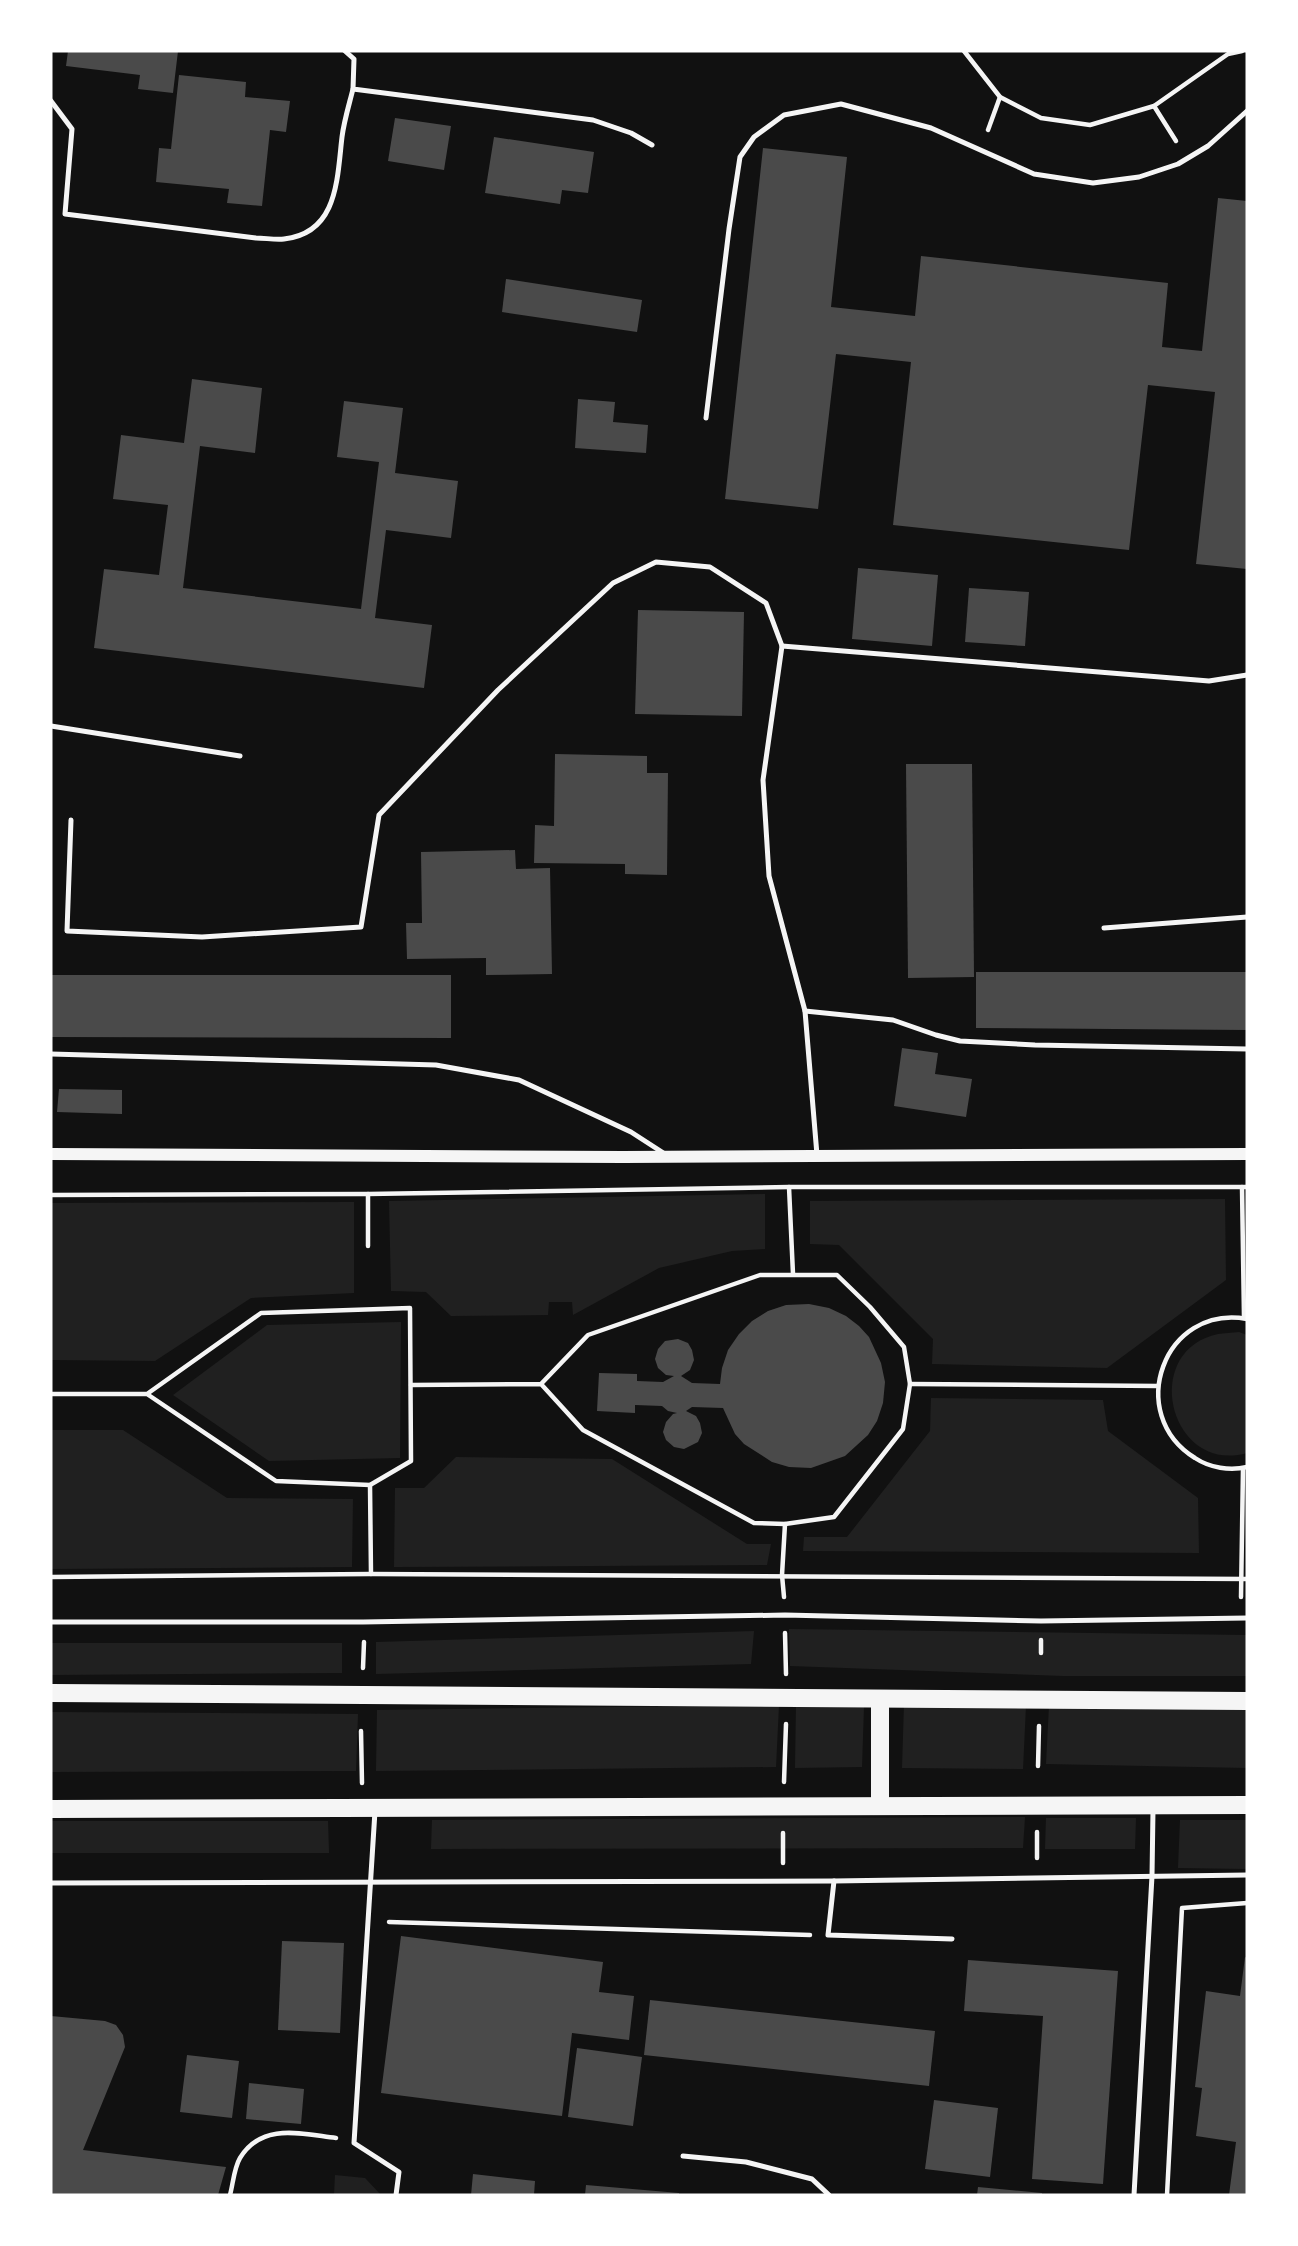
<svg xmlns="http://www.w3.org/2000/svg" width="1298" height="2246" font-family="'PT Sans',sans-serif">
	<style>
		.green { fill: #202020 }
		.building { fill: #4a4a4a }
		.lines { fill: none; stroke-linecap: round; stroke-linejoin: round }
		.path { stroke: #f5f5f5; stroke-width: 4.5 }
		.service { stroke: #f5f5f5; stroke-width: 5 }
		.tertiary { stroke: #f5f5f5; stroke-width: 12 }
		.primary { stroke: #f5f5f5; stroke-width: 18 }
	</style>
	<rect width="100%" height="100%" fill="#111"/>
	<g class="green">
		<polygon points="765,1194 765,1249 732,1251 659,1268 573,1315 572,1302 549,1302 548,1315 451,1316 426,1292 391,1291 389,1201"/>
		<polygon points="1225,1199 1226,1280 1107,1368 932,1364 933,1339 839,1245 810,1244 810,1201"/>
		<polygon points="354,1202 354,1293 251,1298 155,1361 51,1360 51,1203"/>
		<polygon points="401,1322 400,1458 269,1461 173,1395 267,1325"/>
		<path d="M1239,1332l8,3v118c-77,22 -108,-102 -29,-119 6,-1 14,-1 21,-2z"/>
		<polygon points="931,1398 1103,1400 1108,1431 1198,1498 1199,1553 803,1551 804,1537 847,1537 930,1431"/>
		<polygon points="51,1430 123,1430 227,1498 353,1499 352,1567 51,1569"/>
		<polygon points="456,1457 612,1459 747,1544 771,1544 767,1565 394,1567 395,1488 424,1488"/>
		<polygon points="789,1629 1247,1635 1247,1676 1063,1676 790,1666"/>
		<polygon points="754,1631 751,1664 376,1674 376,1642"/>
		<polygon points="51,1643 342,1643 342,1673 51,1675"/>
		<polygon points="796,1704 864,1706 862,1767 795,1768"/>
		<polygon points="904,1704 1026,1705 1023,1769 902,1768"/>
		<polygon points="779,1705 776,1767 376,1771 377,1710"/>
		<polygon points="1049,1706 1247,1707 1247,1768 1046,1764"/>
		<polygon points="51,1712 358,1714 356,1771 51,1772"/>
		<polygon points="1025,1817 1023,1848 431,1849 432,1820"/>
		<polygon points="1046,1818 1136,1818 1135,1849 1045,1849"/>
		<polygon points="1180,1820 1247,1820 1247,1869 1178,1868"/>
		<polygon points="51,1821 328,1821 329,1853 51,1853"/>
		<polygon points="335,2175 365,2178 381,2195 334,2195"/>
	</g>
	<g class="building">
		<polygon points="68,51 178,51 173,93 138,89 140,75 66,66"/>
		<polygon points="179,75 246,82 245,97 290,101 286,132 270,130 262,206 227,203 229,189 156,182 159,148 171,149"/>
		<polygon points="395,118 451,126 444,170 388,161"/>
		<polygon points="494,137 594,152 588,193 562,190 560,204 485,193"/>
		<polygon points="763,148 847,157 831,307 915,316 921,256 1168,283 1162,347 1202,351 1218,198 1247,201 1247,569 1196,564 1215,392 1148,385 1129,550 893,525 911,362 836,354 818,509 725,499"/>
		<polygon points="506,279 642,300 637,332 502,312"/>
		<polygon points="192,379 262,388 255,453 200,446 183,588 361,609 379,462 337,457 344,401 403,408 395,473 458,481 451,538 386,530 375,618 432,625 424,688 94,648 104,569 159,575 168,505 113,499 121,435 184,443"/>
		<polygon points="578,399 615,402 613,422 648,425 646,453 575,448"/>
		<polygon points="858,568 938,575 932,646 852,639"/>
		<polygon points="969,588 1029,592 1025,646 965,642"/>
		<polygon points="638,610 744,612 742,716 635,714"/>
		<polygon points="555,754 647,756 647,773 668,773 667,875 625,874 625,864 534,863 535,825 554,826"/>
		<polygon points="906,764 972,764 974,977 908,978"/>
		<polygon points="515,850 516,869 550,868 552,974 486,975 486,958 407,959 406,923 422,923 421,852"/>
		<polygon points="976,972 1247,972 1247,1030 976,1028"/>
		<polygon points="51,975 451,975 451,1038 51,1037"/>
		<polygon points="902,1048 938,1053 935,1074 972,1079 966,1117 894,1106"/>
		<polygon points="59,1089 122,1090 122,1114 57,1112"/>
		<polygon points="809,1304 829,1308 846,1316 859,1326 869,1337 881,1363 885,1382 883,1403 877,1421 868,1435 845,1456 811,1468 789,1467 772,1462 744,1444 735,1434 723,1408 692,1407 686,1411 696,1416 700,1423 702,1433 698,1442 684,1449 674,1447 666,1440 663,1432 666,1422 673,1414 677,1413 668,1411 662,1406 635,1405 635,1413 597,1411 599,1373 637,1374 637,1381 663,1382 674,1376 666,1375 658,1368 655,1359 658,1349 665,1341 678,1339 688,1343 692,1350 694,1360 690,1370 681,1376 692,1383 720,1384 722,1368 728,1350 739,1334 752,1321 768,1311 786,1305"/>
		<polygon points="401,1936 603,1962 599,1992 634,1996 629,2040 572,2033 562,2116 381,2093"/>
		<polygon points="282,1941 344,1943 340,2033 278,2030"/>
		<polygon points="1245,1957 1247,1958 1247,2195 1229,2195 1236,2142 1196,2136 1202,2088 1195,2087 1206,1991 1240,1996"/>
		<polygon points="968,1960 1118,1971 1103,2184 1032,2179 1043,2016 964,2011"/>
		<polygon points="650,2000 935,2031 929,2086 644,2055"/>
		<polygon points="51,2016 105,2021 116,2025 123,2035 125,2047 83,2150 226,2167 218,2195 51,2195"/>
		<polygon points="577,2048 642,2057 633,2126 568,2117"/>
		<polygon points="187,2055 239,2061 232,2118 180,2112"/>
		<polygon points="249,2083 304,2089 301,2124 246,2119"/>
		<polygon points="934,2100 998,2108 990,2177 925,2169"/>
		<polygon points="473,2174 535,2181 534,2195 471,2195"/>
		<polygon points="586,2185 679,2193 679,2195 585,2195"/>
		<polygon points="978,2187 1042,2193 1042,2195 977,2195"/>
	</g>
	<g class="lines">
		<g class="path">
			<polyline points="964,51 1000,97 1041,118 1090,125 1154,106 1228,54 1242,51"/>
			<polyline points="1154,106 1176,141"/>
			<polyline points="988,130 1000,97"/>
			<polyline points="789,1187 793,1274"/>
			<polyline points="1242,1187 1244,1318"/>
			<polyline points="368,1194 368,1246"/>
			<polyline points="51,1195 368,1194 789,1187 1247,1187"/>
			<path d="M1247,1319c-83,-15 -123,95 -52,139 15,10 35,13 52,9"/>
			<polyline points="910,1384 1158,1386"/>
			<polyline points="411,1385 541,1384 588,1335 760,1275 837,1275 870,1307 904,1347 910,1384 903,1429 834,1517 785,1524 754,1523 583,1430 541,1384"/>
			<polyline points="51,1394 147,1394 276,1481 370,1485 411,1461 410,1308 261,1313 147,1394"/>
			<polyline points="370,1485 371,1574"/>
			<polyline points="51,1577 371,1574 1247,1579"/>
			<polyline points="784,1597 782,1575 785,1524"/>
			<polyline points="1241,1597 1243,1469"/>
			<polyline points="785,1633 786,1674"/>
			<polyline points="1041,1653 1041,1640"/>
			<polyline points="363,1668 364,1642"/>
			<polyline points="361,1731 362,1783"/>
			<polyline points="1038,1766 1039,1726"/>
			<polyline points="784,1782 786,1724"/>
			<polyline points="1037,1832 1037,1858"/>
			<polyline points="783,1863 783,1833"/>
			<polyline points="389,1922 810,1935"/>
			<path d="M230,2195c3,-11 4,-27 10,-37 22,-36 62,-24 96,-20"/>
			<polyline points="1167,2195 1182,1908 1247,1903"/>
		</g>
		<g class="service">
			<polyline points="345,51 354,59 353,89 593,120 631,133 652,145"/>
			<path d="M51,101l21,28 -7,85 191,24c9,0 19,2 28,1 54,-6 53,-60 58,-102 2,-16 7,-32 11,-48"/>
			<polyline points="706,418 729,229 740,157 754,137 784,115 841,104 931,128 1034,174 1093,183 1139,177 1178,164 1208,146 1247,111"/>
			<polyline points="51,726 240,756"/>
			<polyline points="71,820 67,931 202,937 361,927 379,815 498,690 613,583 656,562 710,567 766,603 782,646"/>
			<polyline points="1104,928 1247,917"/>
			<polyline points="805,1011 893,1020 936,1035 960,1041 1035,1045 1247,1049"/>
			<polyline points="51,1054 436,1065 519,1080 631,1132 665,1154"/>
			<polyline points="817,1155 805,1011 769,876 763,780 782,646 1209,681 1247,675"/>
			<polyline points="51,1622 363,1622 785,1615 1041,1621 1247,1618"/>
			<polyline points="375,1811 354,2143 399,2172 396,2195"/>
			<polyline points="834,1881 828,1935 952,1939"/>
			<polyline points="51,1883 834,1881 1247,1875"/>
			<polyline points="683,2156 746,2162 812,2179 829,2195"/>
			<polyline points="1134,2195 1152,1876 1153,1810"/>
		</g>
		<polyline class="tertiary" points="51,1154 623,1157 1247,1154"/>
		<g class="primary">
			<polyline points="51,1693 1247,1701"/>
			<polyline points="880,1806 880,1699"/>
			<polyline points="51,1809 1247,1805"/>
		</g>
	</g>
	<rect width="1298" height="2246" fill="none" stroke="#ffffff" stroke-width="105"/>
</svg>
